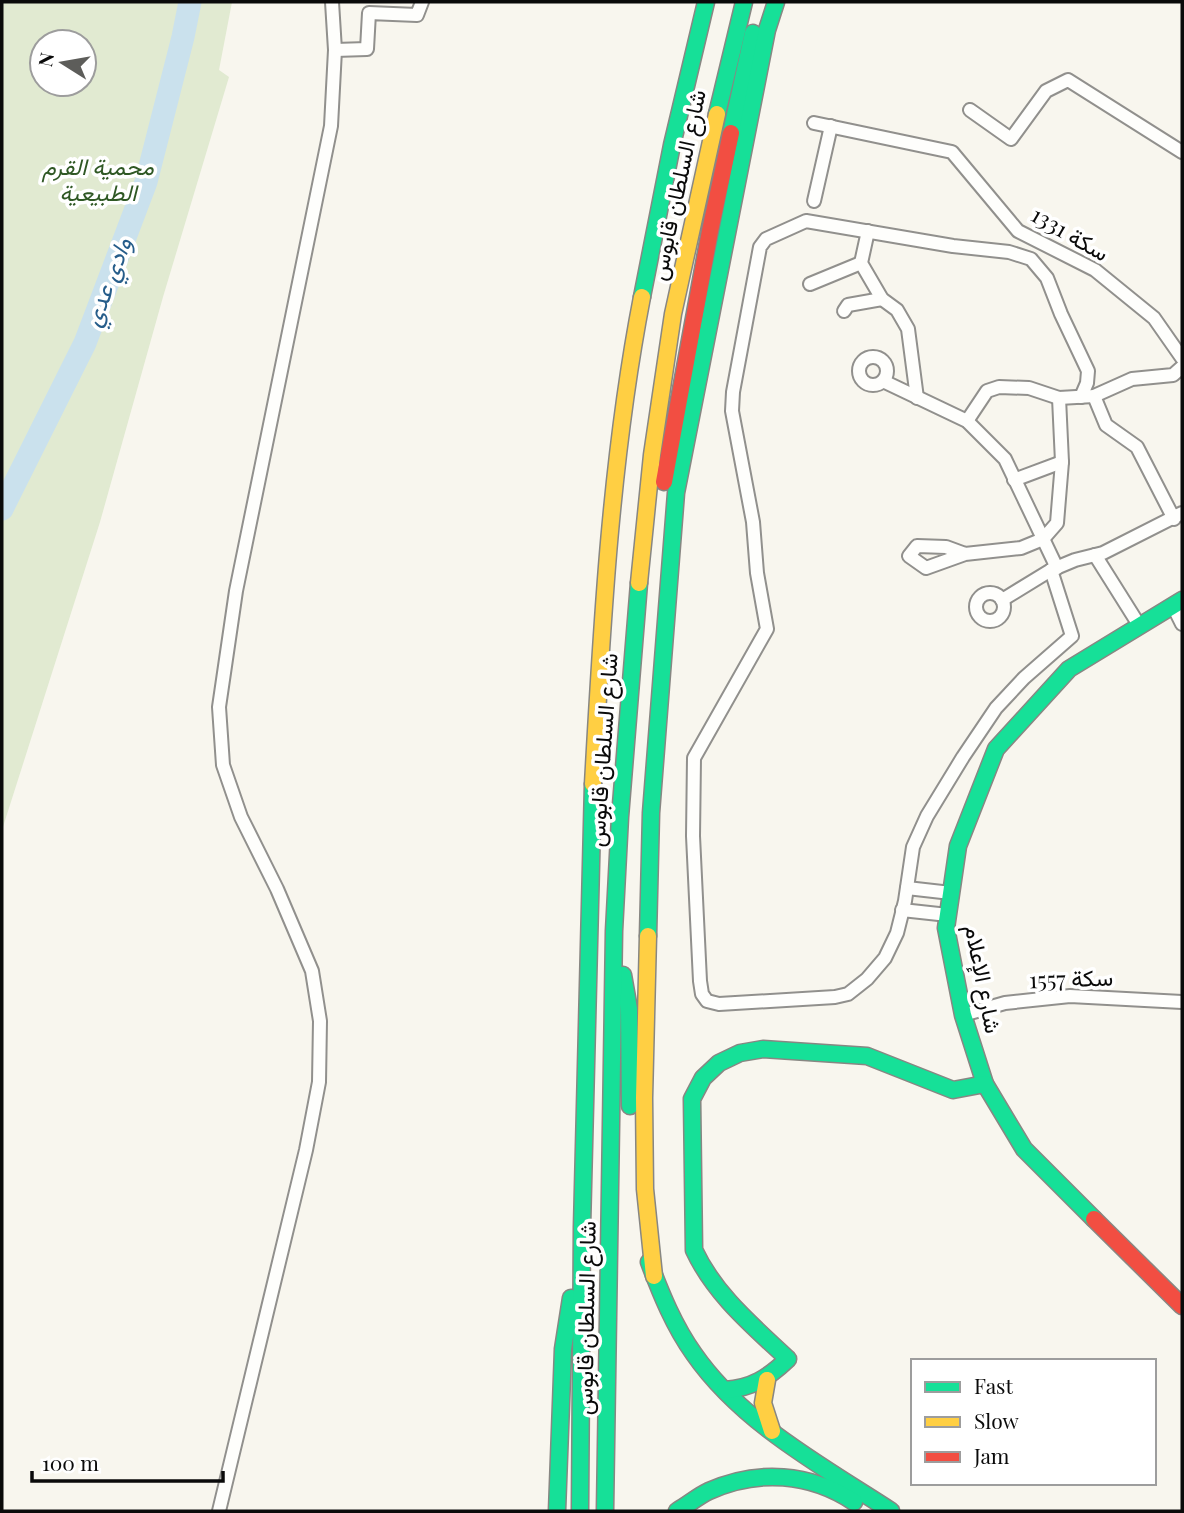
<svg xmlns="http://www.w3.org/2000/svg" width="1184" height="1513" font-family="'Playfair Display',Vazirmatn,serif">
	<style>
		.grass { fill: #e1ead1; fill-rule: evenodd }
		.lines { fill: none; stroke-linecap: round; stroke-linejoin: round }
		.river { stroke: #cae1ed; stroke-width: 23 }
		.street-casing { stroke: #91908d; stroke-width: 16 }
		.fast-casing { stroke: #888783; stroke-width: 19 }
		.slow-casing { stroke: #888783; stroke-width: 19 }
		.jam-casing { stroke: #888783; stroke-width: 19 }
		.street { stroke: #fefefc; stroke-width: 12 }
		.fast { stroke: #16e098; stroke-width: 16 }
		.slow { stroke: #ffcf43; stroke-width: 16 }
		.jam { stroke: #f24e42; stroke-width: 16 }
		.labels { text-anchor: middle; stroke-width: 7; stroke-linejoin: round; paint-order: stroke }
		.park-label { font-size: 23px; font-style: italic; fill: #2f5824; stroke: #fff }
		.street-label { font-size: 23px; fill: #0a0a0a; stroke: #fff }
		.water-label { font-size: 24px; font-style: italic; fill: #265d8a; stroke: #fff }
	</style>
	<rect width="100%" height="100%" fill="#f8f6ee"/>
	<path class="grass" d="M2,2h230l-13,68 10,7 -66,220 -63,225 -98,308zM42,42h42v42h-42z"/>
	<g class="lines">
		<polyline class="river" points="2,509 85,343 146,182 183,37 190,2"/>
		<defs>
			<g id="street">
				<polyline points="335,50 367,49 369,13 417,15 422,2"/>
				<polyline points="970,110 1011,139 1046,91 1068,80 1182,152"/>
				<polyline points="814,123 952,152 1018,231 1095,270 1154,318 1182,358"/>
				<polyline points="814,201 831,126"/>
				<polyline points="868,231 861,263 882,299 897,310 908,329 917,398"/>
				<polyline points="810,284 861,263"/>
				<polyline points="844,311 848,305 882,299"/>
				<circle cx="873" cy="371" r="14"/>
				<polyline points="883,381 967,421 1005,459 1057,568"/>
				<polyline points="1094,396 1106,425 1137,447 1174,519"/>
				<polyline points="967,421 987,391 999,387 1029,388 1059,398 1094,396 1132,379 1173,375 1182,367"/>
				<polyline points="1014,480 1062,462"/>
				<polyline points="965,554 926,568 909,556 917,546 946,547 965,554 1021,548 1043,539 1057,523 1062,462 1059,398"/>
				<polyline points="1095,555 1139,625"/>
				<polyline points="1051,570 1072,636 1024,678 996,708 963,757 927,816 913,847 905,901 897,933 885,958 867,979 848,994 835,997 719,1004 707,1001 702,994 700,981 693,836 694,758 767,629 757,573 753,522 732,411 733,392 760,247 766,239 806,221 953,246 1009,252 1031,259 1047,278 1061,314 1088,371 1087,383 1081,397"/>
				<circle cx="990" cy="607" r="14"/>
				<polyline points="1002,600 1051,570 1075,560 1103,553 1182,513"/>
				<polyline points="1173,606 1182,624"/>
				<polyline points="907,888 951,893"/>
				<polyline points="902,910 948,915"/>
				<polyline points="963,1015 1005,1003 1070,996 1182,1002"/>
				<polyline points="219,1511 306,1150 319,1082 320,1021 312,971 277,889 241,817 223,765 219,707 236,591 331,126 335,50 332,2"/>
			</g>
			<g id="fast">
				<polyline points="717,114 744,2"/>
				<polyline points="731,133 753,33"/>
				<polyline points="642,297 672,145 706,2"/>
				<polyline points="648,936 651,813 676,493 767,30 776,2"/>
				<polyline points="623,975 629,1009 630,1106"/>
				<polyline points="1094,1219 1024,1149 985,1084 963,1015 946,928 958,846 996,749 1069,669 1182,600"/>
				<path d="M649,1262c12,32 25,64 45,92 48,69 128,112 197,157"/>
				<path d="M725,1390c27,-2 43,-12 63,-31 -35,-33 -73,-64 -94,-109l-2,-151 11,-21 16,-15 21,-10 23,-4 104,7 86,34 32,-6"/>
				<polyline points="557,1511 563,1349 571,1298"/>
				<polyline points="580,1511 582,1227 593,784"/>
				<polyline points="605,1511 614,931 620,817 639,583"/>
				<path d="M677,1511c11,-6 21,-15 32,-20 49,-22 101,-18 145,11"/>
			</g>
			<g id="slow">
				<polyline points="639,583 652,455 673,314 717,114"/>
				<path d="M593,784c9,-162 18,-327 49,-487"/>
				<polyline points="648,936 644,1098 645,1189 654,1276"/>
				<polyline points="767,1380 763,1403 772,1431"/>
			</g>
			<g id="jam">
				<polyline points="664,482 710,231 731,133"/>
				<polyline points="1094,1219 1182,1306"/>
			</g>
		</defs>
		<use href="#street" class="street-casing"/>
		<use href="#fast" class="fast-casing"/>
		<use href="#slow" class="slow-casing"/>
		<use href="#jam" class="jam-casing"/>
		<use href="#street" class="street"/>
		<use href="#fast" class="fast"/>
		<use href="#slow" class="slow"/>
		<use href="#jam" class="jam"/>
	</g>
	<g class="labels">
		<g class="park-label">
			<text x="98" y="175">محمية القرم<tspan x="98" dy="26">الطبيعية</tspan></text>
		</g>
		<g class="street-label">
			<text transform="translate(678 185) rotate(-78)" y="8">شارع السلطان قابوس</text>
			<text transform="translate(1070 234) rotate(30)" y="8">سكة 1331</text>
			<text transform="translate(603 750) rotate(-86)" y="8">شارع السلطان قابوس</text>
			<text transform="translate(983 979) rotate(79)" y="8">شارع الإعلام</text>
			<text transform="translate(1071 979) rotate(-2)" y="8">سكة 1557</text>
			<text transform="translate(586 1318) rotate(-89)" y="8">شارع السلطان قابوس</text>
		</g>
		<g class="water-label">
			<text transform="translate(108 282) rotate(-69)" y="8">وادي عدي</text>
		</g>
	</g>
	<rect width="1184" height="1513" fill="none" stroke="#0a0a0a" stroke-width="7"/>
	<rect x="911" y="1359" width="245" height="126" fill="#ffffff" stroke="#9d9d9d" stroke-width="2"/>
	<rect x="925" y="1382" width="35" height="10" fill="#16e098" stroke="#9d9d9d" stroke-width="2"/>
	<text x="974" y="1394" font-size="21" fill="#0a0a0a">Fast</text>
	<rect x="925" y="1417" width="35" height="10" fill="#ffcf43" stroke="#9d9d9d" stroke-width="2"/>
	<text x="974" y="1429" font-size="21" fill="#0a0a0a">Slow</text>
	<rect x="925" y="1452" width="35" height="10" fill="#f24e42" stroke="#9d9d9d" stroke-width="2"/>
	<text x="974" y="1464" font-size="21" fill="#0a0a0a">Jam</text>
	<g transform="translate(63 63) rotate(281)"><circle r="33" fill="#ffffff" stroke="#9d9d9d" stroke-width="2"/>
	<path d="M0-5L12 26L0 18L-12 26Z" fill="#5d5d5a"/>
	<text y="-10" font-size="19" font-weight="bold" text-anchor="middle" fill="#0a0a0a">N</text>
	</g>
	<path d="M32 1471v10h191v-10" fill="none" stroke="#0a0a0a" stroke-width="3.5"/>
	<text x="42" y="1471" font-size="21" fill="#0a0a0a" stroke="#ffffff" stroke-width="5" paint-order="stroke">100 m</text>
</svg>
